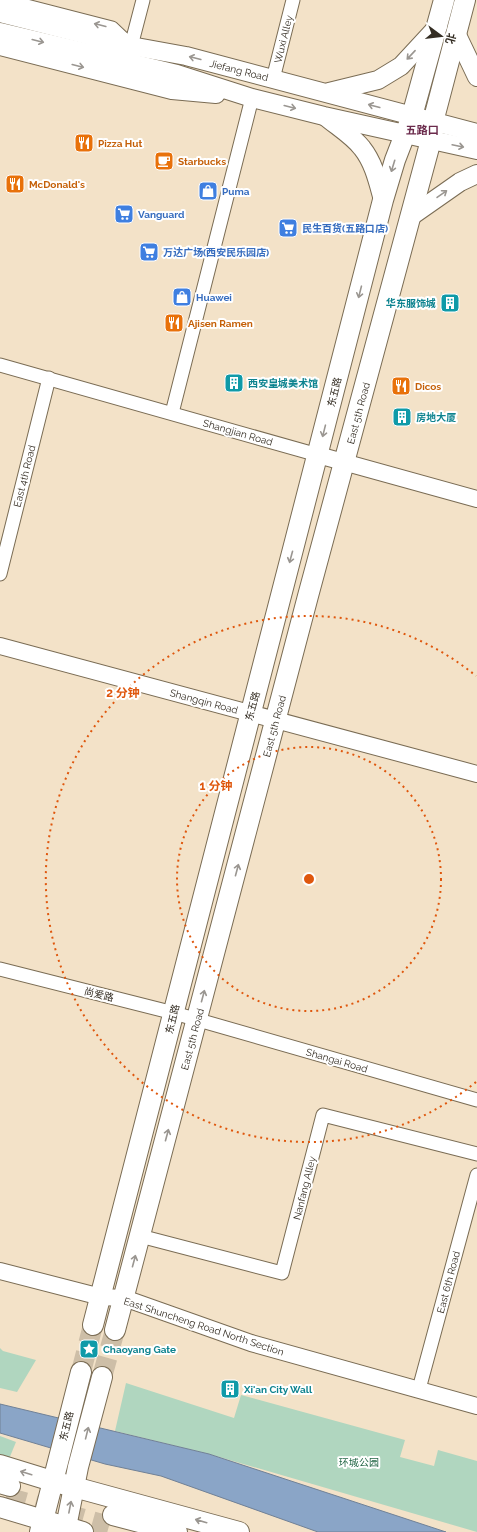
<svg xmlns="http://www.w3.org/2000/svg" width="477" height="1532" font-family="Raleway,'Noto Sans SC',sans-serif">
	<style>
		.green { fill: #b0d6bf }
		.water { fill: #8aa5c7; stroke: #708196 }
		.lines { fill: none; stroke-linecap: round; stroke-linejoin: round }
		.primary-tunnel { stroke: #cdbea7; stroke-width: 20; stroke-dasharray: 20 10; stroke-linecap: butt }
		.minor-casing { stroke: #7a6c54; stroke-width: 15 }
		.tertiary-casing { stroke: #7a6c54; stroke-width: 18 }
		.secondary-casing { stroke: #7a6c54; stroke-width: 20 }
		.primary-casing { stroke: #7a6c54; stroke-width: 22 }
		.minor { stroke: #fff; stroke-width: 13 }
		.tertiary { stroke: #fff; stroke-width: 16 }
		.secondary { stroke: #fff; stroke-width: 18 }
		.primary { stroke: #fff; stroke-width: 20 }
		.oneway { stroke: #9a9691 }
		.ring { fill: none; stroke: #df570d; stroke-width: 2; stroke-dasharray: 2 4 }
		.labels { text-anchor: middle; stroke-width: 4; stroke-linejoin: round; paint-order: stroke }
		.street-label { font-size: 10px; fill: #342d23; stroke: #fff }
		.food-label { font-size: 10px; font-weight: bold; fill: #c56008; stroke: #fff; text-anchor: start }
		.shop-label { font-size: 10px; font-weight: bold; fill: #366cbe; stroke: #fff; text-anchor: start }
		.culture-label { font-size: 10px; font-weight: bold; fill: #0d838f; stroke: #fff; text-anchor: start }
		.park-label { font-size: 10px; fill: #206443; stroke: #fff }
		.neighbourhood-label { font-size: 11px; font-weight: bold; fill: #6b2b4c; stroke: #fff }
		.centre { fill: #df570d; stroke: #fff; stroke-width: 2 }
		.ring-label { font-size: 12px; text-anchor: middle; font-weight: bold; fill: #df570d; stroke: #fff; stroke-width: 4; stroke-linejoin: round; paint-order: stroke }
	</style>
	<rect width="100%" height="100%" fill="#f3e2c8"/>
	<g class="green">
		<polygon points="0,1348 3,1351 36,1360 17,1392 0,1388"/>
		<polygon points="126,1383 234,1418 241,1395 405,1440 400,1457 434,1466 438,1450 477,1461 477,1532 209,1454 115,1431"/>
		<polygon points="0,1436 16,1442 9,1459 0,1456"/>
	</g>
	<polygon class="water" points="0,1404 209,1454 446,1532 318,1532 161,1476 105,1464 0,1433"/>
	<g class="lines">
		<g class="primary-tunnel">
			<polyline points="81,1372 93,1325"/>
			<polyline points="102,1377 115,1330"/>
			<polyline points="6,1497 109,1526"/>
		</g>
		<defs>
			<g id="minor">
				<polyline points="3,0 112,28 131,46 143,0"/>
				<polyline points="273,79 293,0"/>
				<polyline points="0,365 318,455"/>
				<polyline points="172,413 252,98"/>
				<polyline points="0,574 49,378"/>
				<polyline points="0,969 174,1013 477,1100"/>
				<polyline points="140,1236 282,1273 323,1115 477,1154"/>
				<polyline points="419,1389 477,1175"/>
			</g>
			<g id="tertiary">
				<polyline points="318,455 477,499"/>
				<polyline points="0,646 477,774"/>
				<polyline points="0,1271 101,1297 124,1298 251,1343 477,1406"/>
			</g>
			<g id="secondary">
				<polyline points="0,13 131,46 186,56 477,133"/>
				<polyline points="0,32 177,74 252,98 324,116 477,150"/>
				<polyline points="456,33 477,77"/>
				<polyline points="0,46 172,90 216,94"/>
				<polyline points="329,92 378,80 401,66 438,26"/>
				<path d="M326,117c12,10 27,19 36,31 12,15 16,34 21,52"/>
				<polyline points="410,217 460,182 477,174"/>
			</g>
			<g id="primary">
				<polyline points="93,1325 383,200 395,160 412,116 444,0"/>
				<polyline points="115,1330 308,596 431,140 433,122 465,0"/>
				<polyline points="0,1465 52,1481 239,1532"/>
				<polyline points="0,1483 10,1486"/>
				<polyline points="0,1507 83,1532"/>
				<polyline points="113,1515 177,1532"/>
				<polyline points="40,1532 81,1372"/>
				<polyline points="65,1532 78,1467 102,1377"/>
			</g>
		</defs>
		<use href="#minor" class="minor-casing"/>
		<use href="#tertiary" class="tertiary-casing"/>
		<use href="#secondary" class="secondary-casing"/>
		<use href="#primary" class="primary-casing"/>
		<use href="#minor" class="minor"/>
		<use href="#tertiary" class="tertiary"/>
		<use href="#secondary" class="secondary"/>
		<use href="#primary" class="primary"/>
	</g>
	<defs><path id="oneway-shaft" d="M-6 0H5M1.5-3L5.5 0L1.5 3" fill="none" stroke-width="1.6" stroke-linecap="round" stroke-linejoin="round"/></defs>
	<g class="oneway">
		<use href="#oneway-shaft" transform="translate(100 25) rotate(-166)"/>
		<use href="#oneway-shaft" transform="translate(38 41) rotate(14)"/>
		<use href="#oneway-shaft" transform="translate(411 55) rotate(133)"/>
		<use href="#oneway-shaft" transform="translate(195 58) rotate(-166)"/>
		<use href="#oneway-shaft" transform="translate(78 66) rotate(14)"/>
		<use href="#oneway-shaft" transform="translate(374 106) rotate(-165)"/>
		<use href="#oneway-shaft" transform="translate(290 107) rotate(14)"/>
		<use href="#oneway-shaft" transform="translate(458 146) rotate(12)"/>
		<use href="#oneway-shaft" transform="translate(393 166) rotate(107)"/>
		<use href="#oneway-shaft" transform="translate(442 194) rotate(-35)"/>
		<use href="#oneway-shaft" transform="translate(360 292) rotate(104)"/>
		<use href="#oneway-shaft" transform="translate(324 431) rotate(104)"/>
		<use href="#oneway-shaft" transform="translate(291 557) rotate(105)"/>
		<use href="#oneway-shaft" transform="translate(237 870) rotate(-75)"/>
		<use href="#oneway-shaft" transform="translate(203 996) rotate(-75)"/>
		<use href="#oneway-shaft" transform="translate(167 1135) rotate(-75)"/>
		<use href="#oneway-shaft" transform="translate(134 1261) rotate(-75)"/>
		<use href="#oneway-shaft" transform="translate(87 1433) rotate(-76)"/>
		<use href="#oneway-shaft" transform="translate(26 1473) rotate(-163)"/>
		<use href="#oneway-shaft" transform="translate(70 1507) rotate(-79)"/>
		<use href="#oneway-shaft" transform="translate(201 1521) rotate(-164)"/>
	</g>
	<g class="ring">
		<circle cx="309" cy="879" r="132"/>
		<path d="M476 1082A263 263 0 1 1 476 676"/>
	</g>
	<defs>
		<symbol id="restaurant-square" viewBox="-11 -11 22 22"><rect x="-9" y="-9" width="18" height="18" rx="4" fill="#e8710a" stroke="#fff"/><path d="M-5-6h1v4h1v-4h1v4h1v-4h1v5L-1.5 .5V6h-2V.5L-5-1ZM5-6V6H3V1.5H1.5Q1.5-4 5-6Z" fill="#fff"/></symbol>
		<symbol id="cafe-square" viewBox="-11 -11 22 22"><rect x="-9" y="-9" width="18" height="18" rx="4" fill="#e8710a" stroke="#fff"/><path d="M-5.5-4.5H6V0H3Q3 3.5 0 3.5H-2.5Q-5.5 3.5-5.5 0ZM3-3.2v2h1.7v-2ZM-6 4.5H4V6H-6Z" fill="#fff"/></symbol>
		<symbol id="shop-square" viewBox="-11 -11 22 22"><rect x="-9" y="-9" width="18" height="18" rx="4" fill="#3f7fe0" stroke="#fff"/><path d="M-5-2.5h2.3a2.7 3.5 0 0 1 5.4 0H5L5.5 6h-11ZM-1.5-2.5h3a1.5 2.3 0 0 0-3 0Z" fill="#fff"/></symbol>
		<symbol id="supermarket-square" viewBox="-11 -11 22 22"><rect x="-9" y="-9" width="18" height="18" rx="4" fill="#3f7fe0" stroke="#fff"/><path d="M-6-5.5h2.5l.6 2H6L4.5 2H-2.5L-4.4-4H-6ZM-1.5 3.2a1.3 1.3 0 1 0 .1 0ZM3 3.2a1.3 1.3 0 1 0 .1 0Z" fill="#fff"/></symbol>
		<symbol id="building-square" viewBox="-11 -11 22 22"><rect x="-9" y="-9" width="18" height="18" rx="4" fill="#0f9aa8" stroke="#fff"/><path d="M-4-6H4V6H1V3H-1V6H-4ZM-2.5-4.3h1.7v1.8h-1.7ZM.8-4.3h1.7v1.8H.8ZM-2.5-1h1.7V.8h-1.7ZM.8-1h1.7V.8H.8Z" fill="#fff"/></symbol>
		<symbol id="sight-square" viewBox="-11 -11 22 22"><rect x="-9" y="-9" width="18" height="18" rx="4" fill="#0f9aa8" stroke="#fff"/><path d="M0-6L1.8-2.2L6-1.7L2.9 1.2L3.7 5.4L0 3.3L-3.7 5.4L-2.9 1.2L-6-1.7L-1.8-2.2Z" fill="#fff"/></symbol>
	</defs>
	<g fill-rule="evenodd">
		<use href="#restaurant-square" x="73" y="132" width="22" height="22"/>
		<use href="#cafe-square" x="153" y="150" width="22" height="22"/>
		<use href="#restaurant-square" x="4" y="173" width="22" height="22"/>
		<use href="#shop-square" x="197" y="180" width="22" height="22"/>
		<use href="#supermarket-square" x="113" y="203" width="22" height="22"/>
		<use href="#supermarket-square" x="277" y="217" width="22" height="22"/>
		<use href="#supermarket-square" x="138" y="241" width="22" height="22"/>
		<use href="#shop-square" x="171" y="286" width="22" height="22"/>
		<use href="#building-square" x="439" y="292" width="22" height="22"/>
		<use href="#restaurant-square" x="163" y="312" width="22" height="22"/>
		<use href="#building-square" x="223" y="372" width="22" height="22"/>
		<use href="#restaurant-square" x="390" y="375" width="22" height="22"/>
		<use href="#building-square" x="391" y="406" width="22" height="22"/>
		<use href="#sight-square" x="78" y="1338" width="22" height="22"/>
		<use href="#building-square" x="219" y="1378" width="22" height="22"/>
	</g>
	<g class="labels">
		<g class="street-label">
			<text transform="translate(283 39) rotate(-76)" y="4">Wuxi Alley</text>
			<text transform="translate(239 70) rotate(14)" y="4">Jiefang Road</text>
			<text transform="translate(334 392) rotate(-76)" y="4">东五路</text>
			<text transform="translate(358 413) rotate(-75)" y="4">East 5th Road</text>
			<text transform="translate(238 432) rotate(16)" y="4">Shangjian Road</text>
			<text transform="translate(24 476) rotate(-76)" y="4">East 4th Road</text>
			<text transform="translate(204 701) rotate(15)" y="4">Shangqin Road</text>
			<text transform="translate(252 706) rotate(-75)" y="4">东五路</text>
			<text transform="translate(274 726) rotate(-75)" y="4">East 5th Road</text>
			<text transform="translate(99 994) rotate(14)" y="4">尚爱路</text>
			<text transform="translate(172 1019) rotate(-76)" y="4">东五路</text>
			<text transform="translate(192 1039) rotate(-75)" y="4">East 5th Road</text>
			<text transform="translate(337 1060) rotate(16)" y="4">Shangai Road</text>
			<text transform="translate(304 1188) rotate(-76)" y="4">Nanfang Alley</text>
			<text transform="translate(448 1282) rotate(-75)" y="4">East 6th Road</text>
			<text transform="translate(204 1326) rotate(18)" y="4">East Shuncheng Road North Section</text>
			<text transform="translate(66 1426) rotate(-76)" y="4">东五路</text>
		</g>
		<g class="food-label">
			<text x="98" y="147">Pizza Hut</text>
			<text x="178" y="165">Starbucks</text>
			<text x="29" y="188">McDonald's</text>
			<text x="188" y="327">Ajisen Ramen</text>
			<text x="415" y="390">Dicos</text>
		</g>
		<g class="shop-label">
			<text x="222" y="195">Puma</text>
			<text x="138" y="218">Vanguard</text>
			<text x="302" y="232">民生百货(五路口店)</text>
			<text x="163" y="256">万达广场(西安民乐园店)</text>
			<text x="196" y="301">Huawei</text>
		</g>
		<g class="culture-label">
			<text x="436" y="307" text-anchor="end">华东服饰城</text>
			<text x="248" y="387">西安皇城美术馆</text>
			<text x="416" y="421">房地大厦</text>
			<text x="103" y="1353">Chaoyang Gate</text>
			<text x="244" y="1393">Xi'an City Wall</text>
		</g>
		<g class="park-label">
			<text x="359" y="1466">环城公园</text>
		</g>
		<g class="neighbourhood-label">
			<text x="422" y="134">五路口</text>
		</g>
	</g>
	<circle cx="309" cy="879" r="6" class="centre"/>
	<g class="ring-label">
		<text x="123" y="697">2 分钟</text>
		<text x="216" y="790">1 分钟</text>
	</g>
	<g transform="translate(441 36) rotate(105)" stroke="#ffffff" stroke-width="3" paint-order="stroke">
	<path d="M0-3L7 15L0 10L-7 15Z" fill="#342d23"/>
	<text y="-6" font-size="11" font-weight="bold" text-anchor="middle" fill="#342d23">北</text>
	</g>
</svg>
